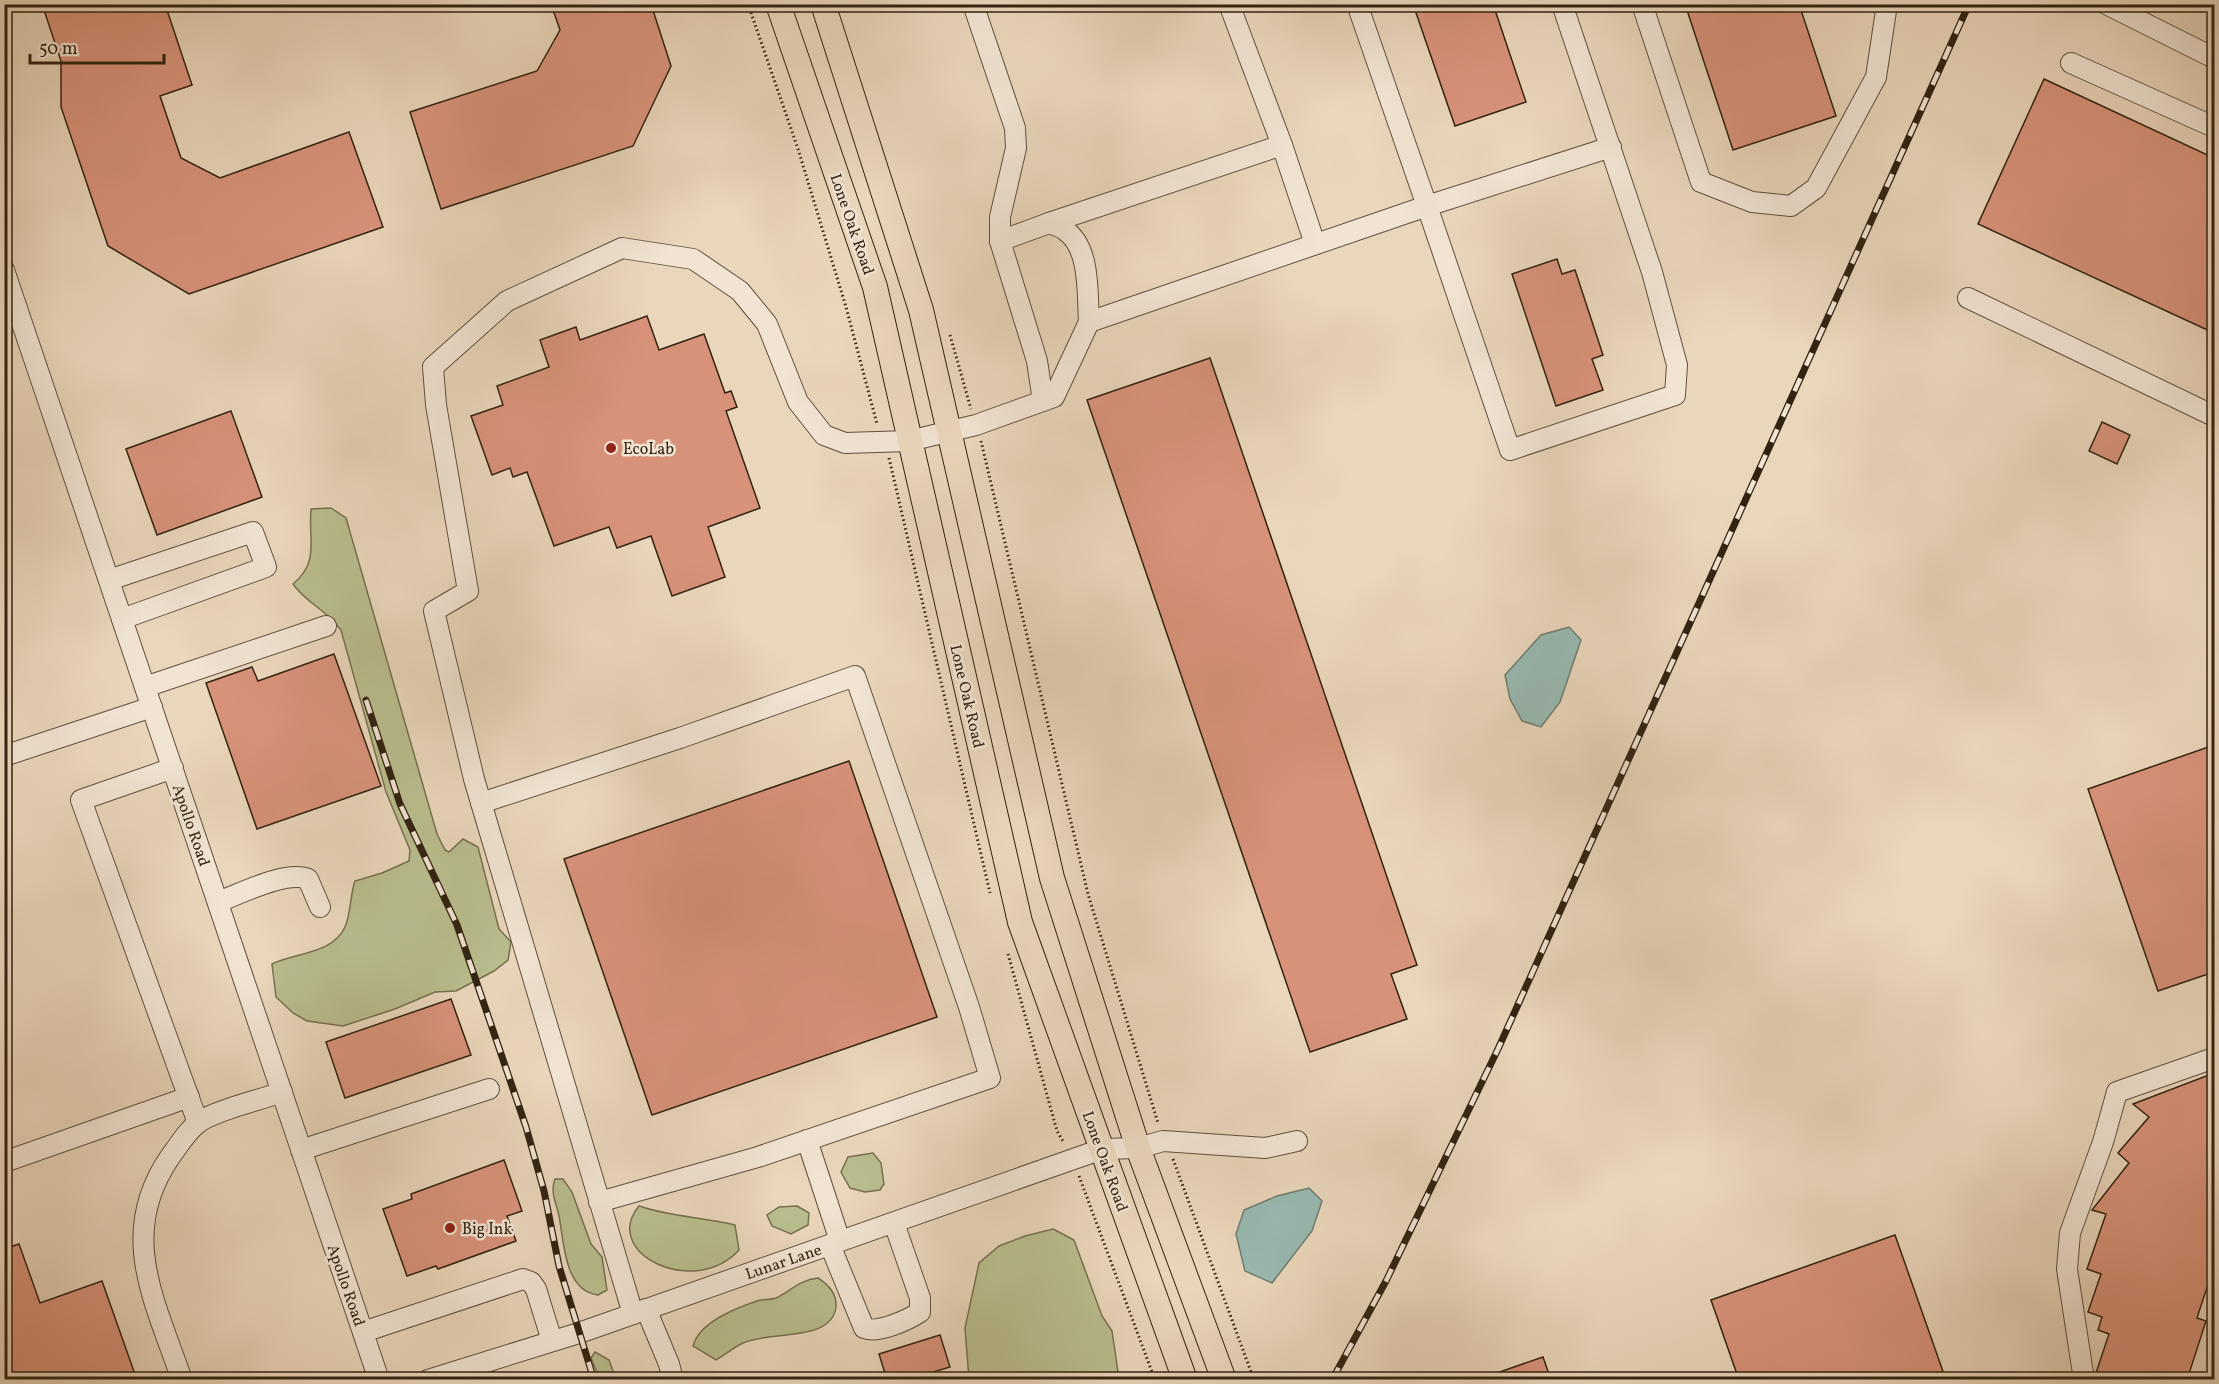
<svg xmlns="http://www.w3.org/2000/svg" width="2219" height="1384" font-family="Vollkorn,serif">
	<style>
		.green { fill: #b9bd8e; stroke: #767050; stroke-width: 1.5 }
		.water { fill: #98b9b1; stroke: #6f7d71; stroke-width: 1.5 }
		.building { fill: #d8927a; stroke: #322311; stroke-width: 1.5 }
		.lines { fill: none; stroke-linecap: round; stroke-linejoin: round }
		.minor-casing { stroke: #60503c; stroke-width: 22 }
		.major-casing { stroke: #322311; stroke-width: 26 }
		.path { stroke: #322311; stroke-width: 3; stroke-dasharray: 1.5 3; stroke-linecap: butt }
		.minor { stroke: #f1e4d3; stroke-width: 20 }
		.major { stroke: #ead6bb; stroke-width: 24 }
		.rail-casing { stroke: #322311; stroke-width: 7 }
		.rail { stroke: #f1e4d3; stroke-width: 4.5; stroke-dasharray: 14; stroke-linecap: butt }
		.poi-dot { fill: #8f2418; stroke: #f1e4d3; stroke-width: 2 }
		.labels { text-anchor: middle; stroke-width: 5; stroke-linejoin: round; paint-order: stroke }
		.street-label { font-size: 16px; fill: #322311; stroke: #f1e4d3 }
		.poi-label { font-size: 16px; fill: #322311; stroke: #f1e4d3; text-anchor: start }
	</style>
	<rect width="100%" height="100%" fill="#ead6bb"/>
	<filter id="stains"><feTurbulence type="fractalNoise" baseFrequency=".00333" numOctaves="4"/><feColorMatrix values="0 0 0 0 .2 0 0 0 0 .09 0 0 0 0 .02 0 0 0 .5 -.17"/></filter>
	<radialGradient id="worn" r=".72"><stop offset=".6" stop-color="#630" stop-opacity="0"/><stop offset="1" stop-color="#630" stop-opacity=".3"/></radialGradient>
	<g class="green">
		<path d="M331,508l15,10 91,316 8,16 4,2 14,-13 15,8 21,82 12,13 -3,18 -14,11 -38,20 -21,1 -40,17 -52,17 -36,-5 -14,-8 -17,-16 -4,-33c22,-11 61,-10 73,-37 6,-13 5,-32 10,-46l27,-8 27,-12 1,-11 -24,-58 -45,-162c-14,-20 -35,-27 -48,-46 27,-22 15,-44 18,-75z"/>
		<polygon points="873,1153 881,1163 884,1184 880,1190 865,1192 850,1188 841,1172 848,1157"/>
		<path d="M555,1179h8l9,13 19,52 11,13 5,33 -9,5c-34,-4 -34,-54 -39,-79 -3,-14 -9,-24 -4,-37z"/>
		<path d="M639,1206c32,11 64,11 96,19l4,25c-45,49 -139,3 -100,-44z"/>
		<polygon points="797,1206 809,1213 808,1225 791,1234 772,1226 767,1215 779,1207"/>
		<polygon points="1053,1229 1074,1240 1102,1316 1112,1331 1119,1379 969,1379 965,1328 979,1263 999,1246 1025,1236"/>
		<path d="M818,1278c11,7 19,16 18,29 -5,36 -66,23 -93,36 -9,4 -18,12 -27,17l-23,-14c6,-24 43,-38 64,-45 6,-2 13,-1 19,-3 15,-7 23,-18 42,-20z"/>
		<polygon points="595,1352 609,1360 616,1379 600,1379 591,1358"/>
	</g>
	<g class="water">
		<polygon points="1569,627 1581,640 1560,702 1541,727 1522,721 1510,699 1505,675 1541,635"/>
		<polygon points="1309,1188 1322,1201 1312,1231 1272,1283 1245,1271 1236,1234 1244,1210 1277,1196"/>
	</g>
	<g class="building">
		<polygon points="42,4 165,4 192,85 160,96 181,158 220,178 349,132 383,227 189,294 108,246 61,107 61,61"/>
		<polygon points="551,4 651,4 671,66 633,146 441,209 410,112 537,71 560,30"/>
		<polygon points="1413,4 1493,4 1526,102 1455,126"/>
		<polygon points="1685,4 1799,4 1836,116 1733,150"/>
		<polygon points="2044,79 2214,158 2214,333 1978,224"/>
		<polygon points="1557,259 1562,274 1575,270 1603,355 1592,359 1603,390 1556,406 1512,274"/>
		<polygon points="647,316 659,350 704,334 725,393 731,391 737,407 726,411 760,508 708,527 725,577 672,596 651,536 617,548 609,527 554,546 527,472 513,477 510,468 492,475 471,416 503,405 497,386 549,367 540,340 576,327 580,340"/>
		<polygon points="1210,358 1417,965 1391,974 1407,1019 1310,1052 1087,400"/>
		<polygon points="231,411 262,497 157,535 126,449"/>
		<polygon points="2102,422 2130,435 2117,464 2089,451"/>
		<polygon points="334,654 381,786 257,829 206,683 252,667 258,681"/>
		<polygon points="2214,745 2214,972 2158,991 2088,789"/>
		<polygon points="849,761 937,1017 652,1115 564,859"/>
		<polygon points="451,999 471,1055 345,1098 326,1042"/>
		<polygon points="2214,1073 2214,1266 2197,1318 2206,1321 2187,1380 2116,1380 2096,1373 2109,1334 2098,1330 2102,1317 2088,1312 2101,1274 2087,1269 2106,1214 2092,1210 2129,1163 2118,1153 2149,1117 2133,1104"/>
		<polygon points="504,1160 522,1211 507,1216 516,1241 438,1269 436,1266 407,1276 383,1209 412,1199 411,1194"/>
		<polygon points="1895,1235 1946,1380 1739,1380 1711,1300"/>
		<polygon points="19,1244 40,1303 102,1281 137,1380 4,1380 4,1249"/>
		<polygon points="940,1335 950,1367 907,1380 887,1380 879,1354"/>
		<polygon points="1543,1357 1551,1380 1485,1380 1485,1377"/>
	</g>
	<g class="lines">
		<defs>
			<g id="minor">
				<polyline points="973,4 1015,128 1016,148 1000,217 1000,241 1037,361 1043,401"/>
				<polyline points="1229,4 1282,145"/>
				<polyline points="1562,4 1652,272 1677,365 1675,395 1510,450 1427,206 1611,147"/>
				<polyline points="1642,4 1701,182 1752,202 1791,206 1816,188 1876,77 1887,4"/>
				<polyline points="2106,4 2214,58"/>
				<polyline points="2071,63 2214,127"/>
				<polyline points="1049,223 1282,145 1315,244"/>
				<path d="M1000,241l49,-18c5,2 13,4 17,8 25,18 21,64 23,91"/>
				<polyline points="4,270 379,1380"/>
				<polyline points="1968,298 2214,416"/>
				<polyline points="109,580 253,532 266,567 122,619"/>
				<polyline points="145,687 326,626"/>
				<polyline points="4,756 152,707"/>
				<polyline points="173,768 81,800 198,1123"/>
				<polyline points="481,803 680,738 855,676 969,1007 990,1078 758,1157 599,1202"/>
				<path d="M218,902c22,-8 68,-32 90,-23l12,28"/>
				<polyline points="807,1140 840,1241"/>
				<polyline points="301,1150 489,1089"/>
				<polyline points="4,1162 189,1097"/>
				<path d="M830,1245l34,83c13,6 44,-8 56,-16v-14l-26,-75"/>
				<polyline points="646,1309 669,1364 673,1380"/>
				<polyline points="633,1314 474,779 434,611 468,591 436,405 433,367 507,301 622,248 693,259 740,291 767,324 798,402 824,435 845,443 909,441 976,425 1054,397 1089,322 1427,206 1357,4"/>
				<polyline points="363,1332 523,1279 531,1282 536,1289 552,1341"/>
				<path d="M182,1380c-27,-79 -65,-146 -12,-223 9,-12 20,-31 34,-38 23,-12 53,-18 78,-27"/>
				<polyline points="428,1380 579,1333 1102,1149 1138,1148 1163,1141 1265,1148 1297,1141"/>
				<polyline points="2084,1380 2067,1269 2070,1233 2103,1142 2117,1092 2214,1058"/>
			</g>
			<g id="major">
				<polyline points="778,4 875,287 1020,922 1185,1380"/>
				<polyline points="823,4 921,310 1052,878 1138,1148 1224,1380"/>
			</g>
		</defs>
		<use href="#minor" class="minor-casing"/>
		<use href="#major" class="major-casing"/>
		<g class="path">
			<polyline points="748,4 798,149 846,307 877,424"/>
			<polyline points="950,335 971,409"/>
			<polyline points="981,441 1088,894 1158,1123"/>
			<polyline points="889,458 990,893"/>
			<polyline points="1008,954 1057,1131 1064,1143"/>
			<polyline points="1173,1159 1254,1380"/>
			<polyline points="1079,1176 1155,1380"/>
		</g>
		<use href="#minor" class="minor"/>
		<use href="#major" class="major"/>
		<defs>
			<g id="rail">
				<polyline points="366,700 400,804 457,925 526,1127 544,1191 559,1266 594,1380"/>
				<polyline points="1332,1380 1386,1281 1498,1049 1969,4"/>
			</g>
		</defs>
		<use href="#rail" class="rail-casing"/>
		<use href="#rail" class="rail"/>
	</g>
	<g class="poi-dot">
		<circle cx="611" cy="448" r="6"/>
		<circle cx="450" cy="1228" r="6"/>
	</g>
	<g class="labels">
		<g class="street-label">
			<text transform="translate(853 224) rotate(71)" y="6">Lone Oak Road</text>
			<text transform="translate(968 696) rotate(77)" y="6">Lone Oak Road</text>
			<text transform="translate(192 825) rotate(71)" y="6">Apollo Road</text>
			<text transform="translate(1106 1161) rotate(70)" y="6">Lone Oak Road</text>
			<text transform="translate(783 1261) rotate(-19)" y="6">Lunar Lane</text>
			<text transform="translate(347 1285) rotate(71)" y="6">Apollo Road</text>
		</g>
		<g class="poi-label">
			<text x="623" y="454">EcoLab</text>
			<text x="462" y="1234">Big Ink</text>
		</g>
	</g>
	<rect width="2219" height="1384" fill="none" stroke="#ead6bb" stroke-width="24"/>
	<rect x="6" y="6" width="2207" height="1372" fill="none" stroke="#322311" stroke-width="3"/>
	<rect x="12" y="12" width="2195" height="1360" fill="none" stroke="#322311" stroke-width="1.5"/>
	<path d="M30 54v9h134v-9" fill="none" stroke="#322311" stroke-width="3"/>
	<text x="39" y="54" font-size="18" fill="#322311" stroke="#f1e4d3" stroke-width="4.5" paint-order="stroke">50 m</text>
	<rect width="100%" height="100%" filter="url(#stains)"/>
	<rect width="100%" height="100%" fill="url(#worn)"/>
</svg>
